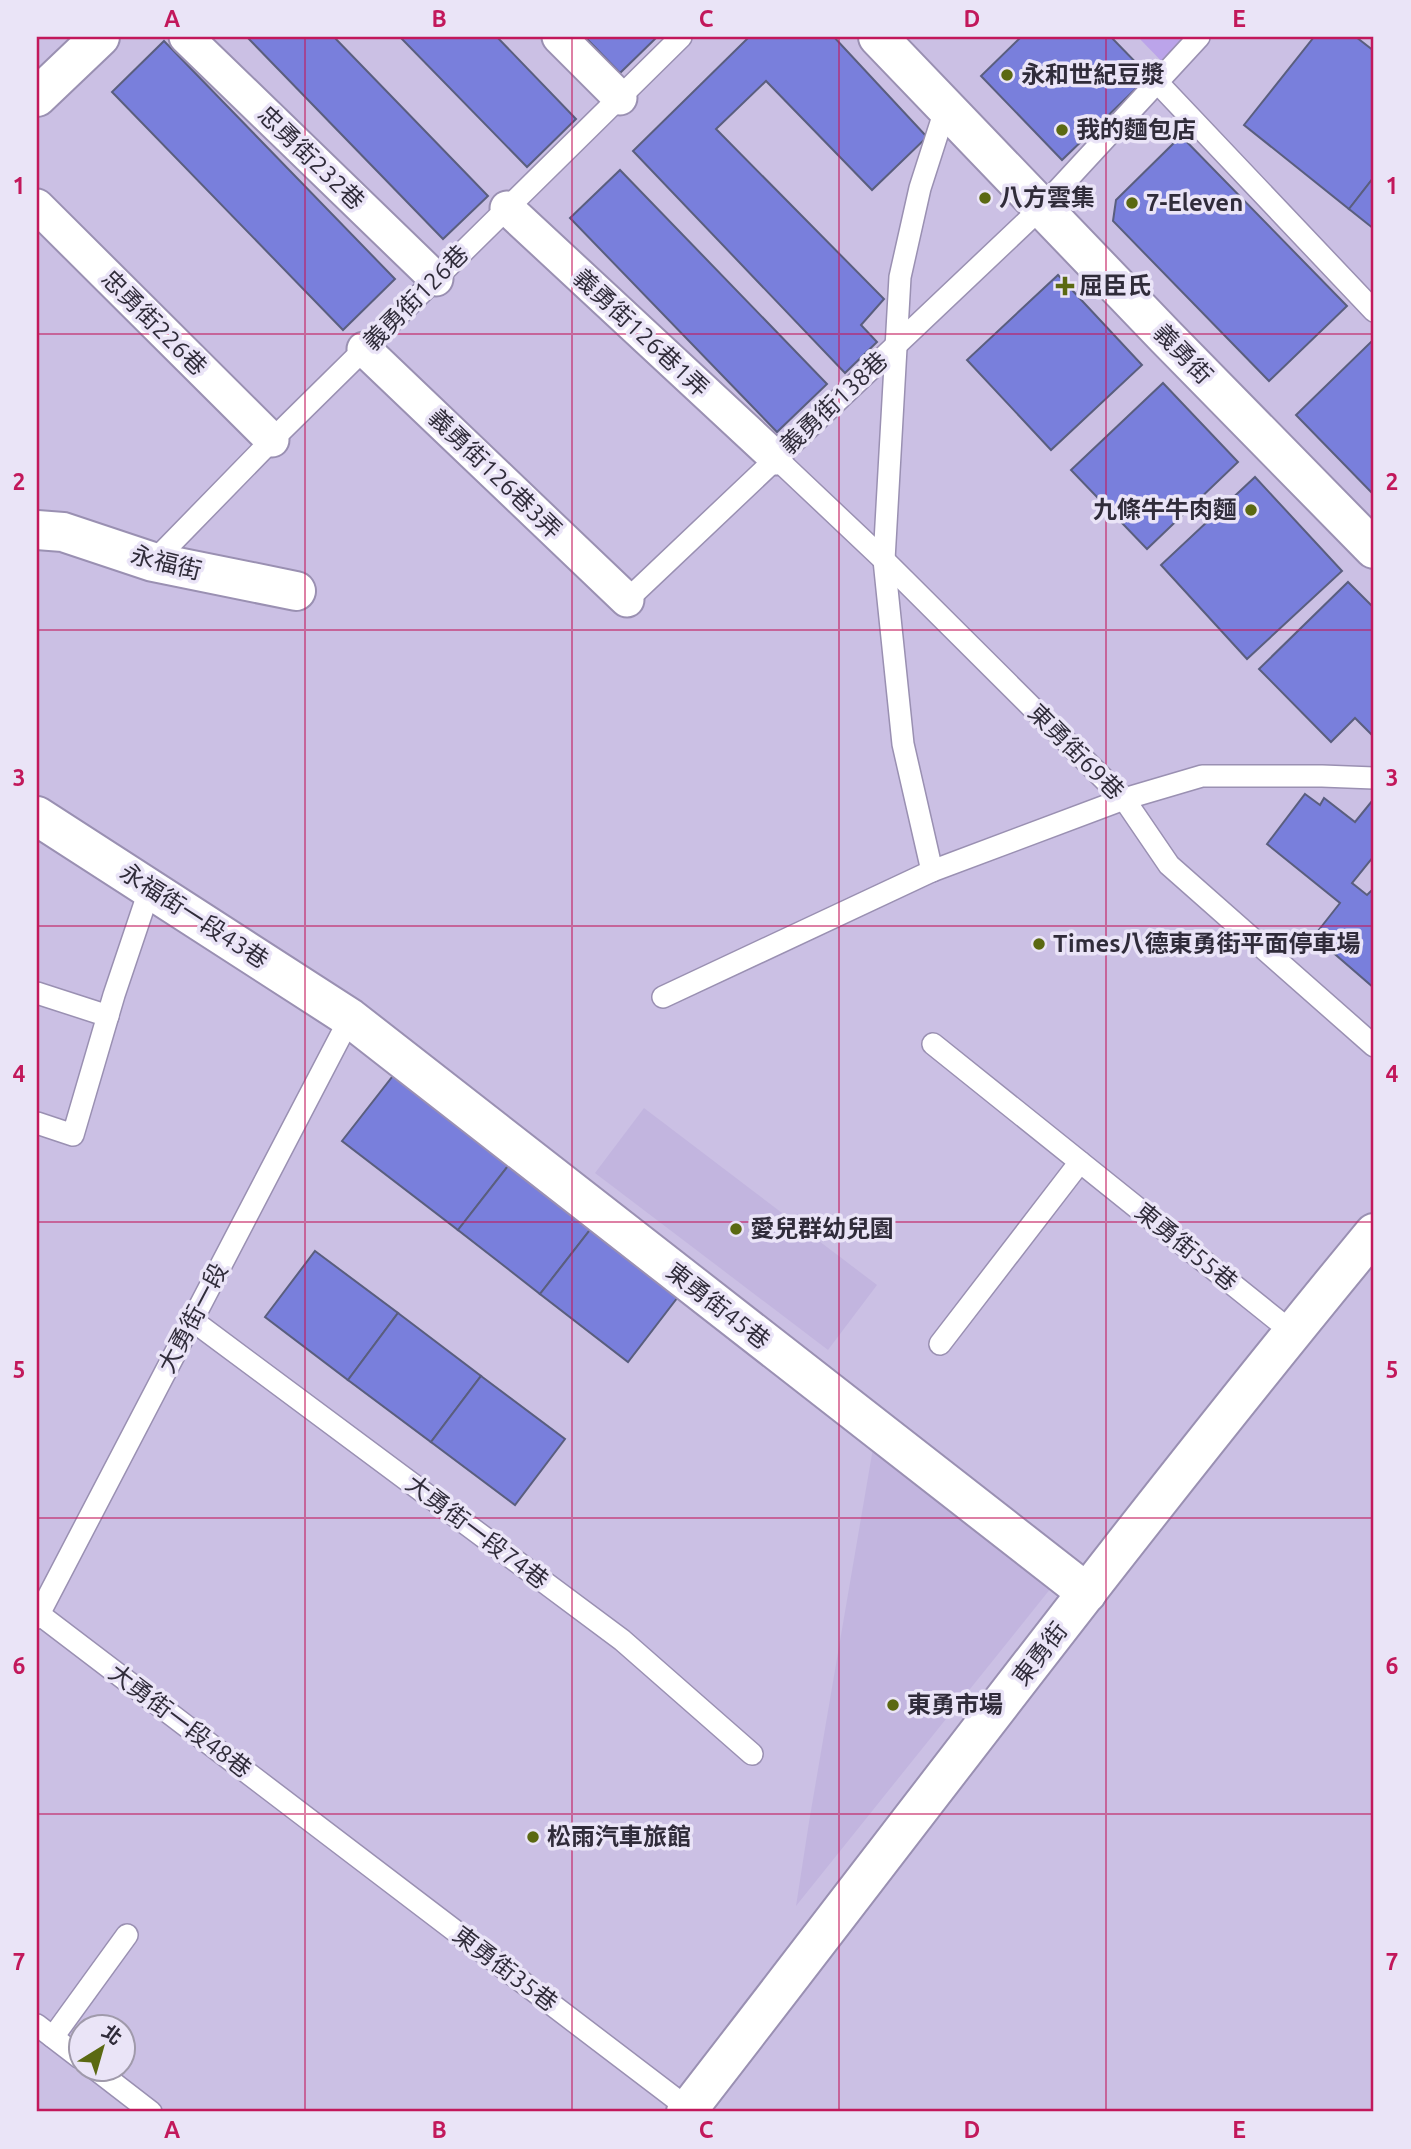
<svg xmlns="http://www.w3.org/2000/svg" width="1411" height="2149" font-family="Ubuntu,'Noto Sans TC',sans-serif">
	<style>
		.built { fill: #c2b5df }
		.green { fill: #bba4ea }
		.building { fill: #797fdc; stroke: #5a5e7e; stroke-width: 2 }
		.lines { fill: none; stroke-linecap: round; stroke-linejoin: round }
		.service-casing { stroke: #9a90b2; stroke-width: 24 }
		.pedestrian-casing { stroke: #9a90b2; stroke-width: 37 }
		.minor-casing { stroke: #9a90b2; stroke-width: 42 }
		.tertiary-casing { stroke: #9a90b2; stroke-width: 42 }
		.service { stroke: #fff; stroke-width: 21 }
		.pedestrian { stroke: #fff; stroke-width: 33 }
		.minor { stroke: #fff; stroke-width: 38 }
		.tertiary { stroke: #fff; stroke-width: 38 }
		.grid { fill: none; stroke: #c2185b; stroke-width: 2; stroke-opacity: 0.55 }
		.poi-dot { fill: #5b6912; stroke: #eae4f7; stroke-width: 2.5 }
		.labels { text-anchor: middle; stroke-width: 7; stroke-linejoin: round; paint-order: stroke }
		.poi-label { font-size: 24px; font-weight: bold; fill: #302c3a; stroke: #eae4f7; text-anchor: start }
		.street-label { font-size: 24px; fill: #302c3a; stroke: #eae4f7 }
		.neatline { fill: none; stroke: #c2185b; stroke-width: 2.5 }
		.grid-label { font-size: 23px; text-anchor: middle; font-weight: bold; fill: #c2185b }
	</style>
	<rect width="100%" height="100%" fill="#cbc0e4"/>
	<g class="built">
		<polygon points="644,1108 877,1285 828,1350 595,1173"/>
		<polygon points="873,1448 1051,1588 796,1906 809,1822"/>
	</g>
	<polygon class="green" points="1138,37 1202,37 1172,72"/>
	<g class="building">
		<polygon points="247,37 334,37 488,196 443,239"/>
		<polygon points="400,37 497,37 576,119 527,167"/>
		<polygon points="585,37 657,37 620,73"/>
		<polygon points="749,37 834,37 927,137 872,190 766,81 716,129 884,299 861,325 877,342 845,373 633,151"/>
		<polygon points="1021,37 1111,37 1149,76 1062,160 981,76"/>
		<polygon points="1314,37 1356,37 1374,51 1374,177 1349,209 1244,125"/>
		<polygon points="164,41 395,279 343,330 112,92"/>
		<polygon points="1181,136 1347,306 1269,381 1113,221 1116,200"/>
		<polygon points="620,170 827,384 777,432 570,218"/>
		<polygon points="1374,177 1374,229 1349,209"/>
		<polygon points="1058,275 1142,365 1051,450 967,360"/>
		<polygon points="1374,339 1374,495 1296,415"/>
		<polygon points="1163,383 1238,462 1147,549 1071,470"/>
		<polygon points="1255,477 1342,571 1247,659 1161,565"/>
		<polygon points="1348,582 1374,608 1374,737 1355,718 1331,742 1259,669"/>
		<polygon points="1305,794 1320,805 1324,798 1355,822 1372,801 1374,803 1374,856 1352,883 1367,895 1371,891 1374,893 1374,988 1314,936 1340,903 1267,844"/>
		<polygon points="396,1072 511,1162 458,1230 342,1141"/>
		<polygon points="511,1162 593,1226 540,1294 458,1230"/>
		<polygon points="593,1226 681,1293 628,1362 540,1294"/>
		<polygon points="315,1251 398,1313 348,1380 265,1317"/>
		<polygon points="398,1313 481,1376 431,1442 348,1380"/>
		<polygon points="481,1376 565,1439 515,1505 431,1442"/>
	</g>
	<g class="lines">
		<defs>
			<g id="service">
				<polyline points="1157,82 1374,311"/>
				<polyline points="776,458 884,560 1124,799 1169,865 1374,1046"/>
				<polyline points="153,562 272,440 681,37"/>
				<polyline points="627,600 1042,207 1199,37"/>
				<polyline points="932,871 903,744 884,560 900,277 920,188 946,107"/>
				<polyline points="37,993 108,1016"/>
				<polyline points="663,997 932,871 1124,799 1202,776 1322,776 1374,778"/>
				<polyline points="933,1044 1292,1332"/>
				<polyline points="37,1123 73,1135 114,995 150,888"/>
				<polyline points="192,1320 622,1640 752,1754"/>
				<polyline points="940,1344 1080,1162"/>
				<polyline points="39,1614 689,2109"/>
				<polyline points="37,1618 350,1018"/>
				<polyline points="37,2025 80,2058"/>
				<polyline points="53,2037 127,1935"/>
				<polyline points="94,2068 151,2112"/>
			</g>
			<g id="pedestrian">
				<polyline points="186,37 436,279"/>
				<polyline points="559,37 620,98"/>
				<polyline points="37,206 272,440"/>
				<polyline points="507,208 776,458"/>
				<polyline points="364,349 627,600"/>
			</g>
			<g id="minor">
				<polyline points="878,37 1166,337 1374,549"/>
				<polyline points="37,97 100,37"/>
				<polyline points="37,530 63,532 153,562 296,591"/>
				<polyline points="37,816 350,1018 1087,1593"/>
			</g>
			<path id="tertiary" d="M686,2112c228,-294 451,-592 688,-879"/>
		</defs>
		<use href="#service" class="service-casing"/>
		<use href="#pedestrian" class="pedestrian-casing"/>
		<use href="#minor" class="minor-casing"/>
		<use href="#tertiary" class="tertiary-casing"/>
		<use href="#service" class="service"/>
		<use href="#pedestrian" class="pedestrian"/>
		<use href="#minor" class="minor"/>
		<use href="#tertiary" class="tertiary"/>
	</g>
	<path class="grid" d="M305,37v2075M572,37v2075M839,37v2075M1106,37v2075M37,334h1337M37,630h1337M37,926h1337M37,1222h1337M37,1518h1337M37,1814h1337"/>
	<g class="poi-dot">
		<circle cx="1007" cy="75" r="7"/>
		<circle cx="1062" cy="130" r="7"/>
		<circle cx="985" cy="198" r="7"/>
		<circle cx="1132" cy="203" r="7"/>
		<path d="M1061.5 275.5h7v7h7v7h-7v7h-7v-7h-7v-7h7z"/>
		<circle cx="1251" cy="510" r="7"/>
		<circle cx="1039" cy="944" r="7"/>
		<circle cx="736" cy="1229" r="7"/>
		<circle cx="893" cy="1705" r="7"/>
		<circle cx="533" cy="1837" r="7"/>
	</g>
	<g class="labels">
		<g class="poi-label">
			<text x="1021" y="83">永和世紀豆漿</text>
			<text x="1076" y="138">我的麵包店</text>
			<text x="999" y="206">八方雲集</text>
			<text x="1146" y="211">7-Eleven</text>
			<text x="1079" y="294">屈臣氏</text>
			<text x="1237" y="518" text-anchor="end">九條牛牛肉麵</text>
			<text x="1053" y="952">Times八德東勇街平面停車場</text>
			<text x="750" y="1237">愛兒群幼兒園</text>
			<text x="907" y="1713">東勇市場</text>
			<text x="547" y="1845">松雨汽車旅館</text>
		</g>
		<g class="street-label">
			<text transform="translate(311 158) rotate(44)" y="8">忠勇街232巷</text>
			<text transform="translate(416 298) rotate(-45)" y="8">義勇街126巷</text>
			<text transform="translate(154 323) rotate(45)" y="8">忠勇街226巷</text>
			<text transform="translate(641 333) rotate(43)" y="8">義勇街126巷1弄</text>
			<text transform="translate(1183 354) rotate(46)" y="8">義勇街</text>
			<text transform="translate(834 403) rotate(-43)" y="8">義勇街138巷</text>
			<text transform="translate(495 474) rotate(44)" y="8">義勇街126巷3弄</text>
			<text transform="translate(166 563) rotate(14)" y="8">永福街</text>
			<text transform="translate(1076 752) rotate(45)" y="8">東勇街69巷</text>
			<text transform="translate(194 916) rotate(33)" y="8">永福街一段43巷</text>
			<text transform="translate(1186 1247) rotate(39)" y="8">東勇街55巷</text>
			<text transform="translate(718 1306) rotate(38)" y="8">東勇街45巷</text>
			<text transform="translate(193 1318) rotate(-62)" y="8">大勇街一段</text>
			<text transform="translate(477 1532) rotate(37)" y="8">大勇街一段74巷</text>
			<text transform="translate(1040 1654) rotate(-52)" y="8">東勇街</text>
			<text transform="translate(180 1721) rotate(37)" y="8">大勇街一段48巷</text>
			<text transform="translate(505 1969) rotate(37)" y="8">東勇街35巷</text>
		</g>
	</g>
	<rect width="1411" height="2149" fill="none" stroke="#eae4f7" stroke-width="77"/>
	<g transform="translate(102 2048) rotate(37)"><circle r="33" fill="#eae4f7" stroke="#a09aab" stroke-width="2"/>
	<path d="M0-5L12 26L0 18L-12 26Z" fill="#5b6912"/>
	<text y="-10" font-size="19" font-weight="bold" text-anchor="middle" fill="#302c3a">北</text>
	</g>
	<rect x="38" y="38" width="1334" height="2072" class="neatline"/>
	<g class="grid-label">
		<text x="172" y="27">A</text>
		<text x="439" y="27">B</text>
		<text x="706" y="27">C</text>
		<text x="972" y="27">D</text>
		<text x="1239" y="27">E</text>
		<text x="19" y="194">1</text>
		<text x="1392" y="194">1</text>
		<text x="19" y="490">2</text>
		<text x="1392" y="490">2</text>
		<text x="19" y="786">3</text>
		<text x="1392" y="786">3</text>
		<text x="19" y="1082">4</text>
		<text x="1392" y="1082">4</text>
		<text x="19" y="1378">5</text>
		<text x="1392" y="1378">5</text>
		<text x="19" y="1674">6</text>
		<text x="1392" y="1674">6</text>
		<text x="19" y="1970">7</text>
		<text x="1392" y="1970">7</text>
		<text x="172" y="2138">A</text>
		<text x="439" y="2138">B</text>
		<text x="706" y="2138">C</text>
		<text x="972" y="2138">D</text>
		<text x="1239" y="2138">E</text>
	</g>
</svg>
